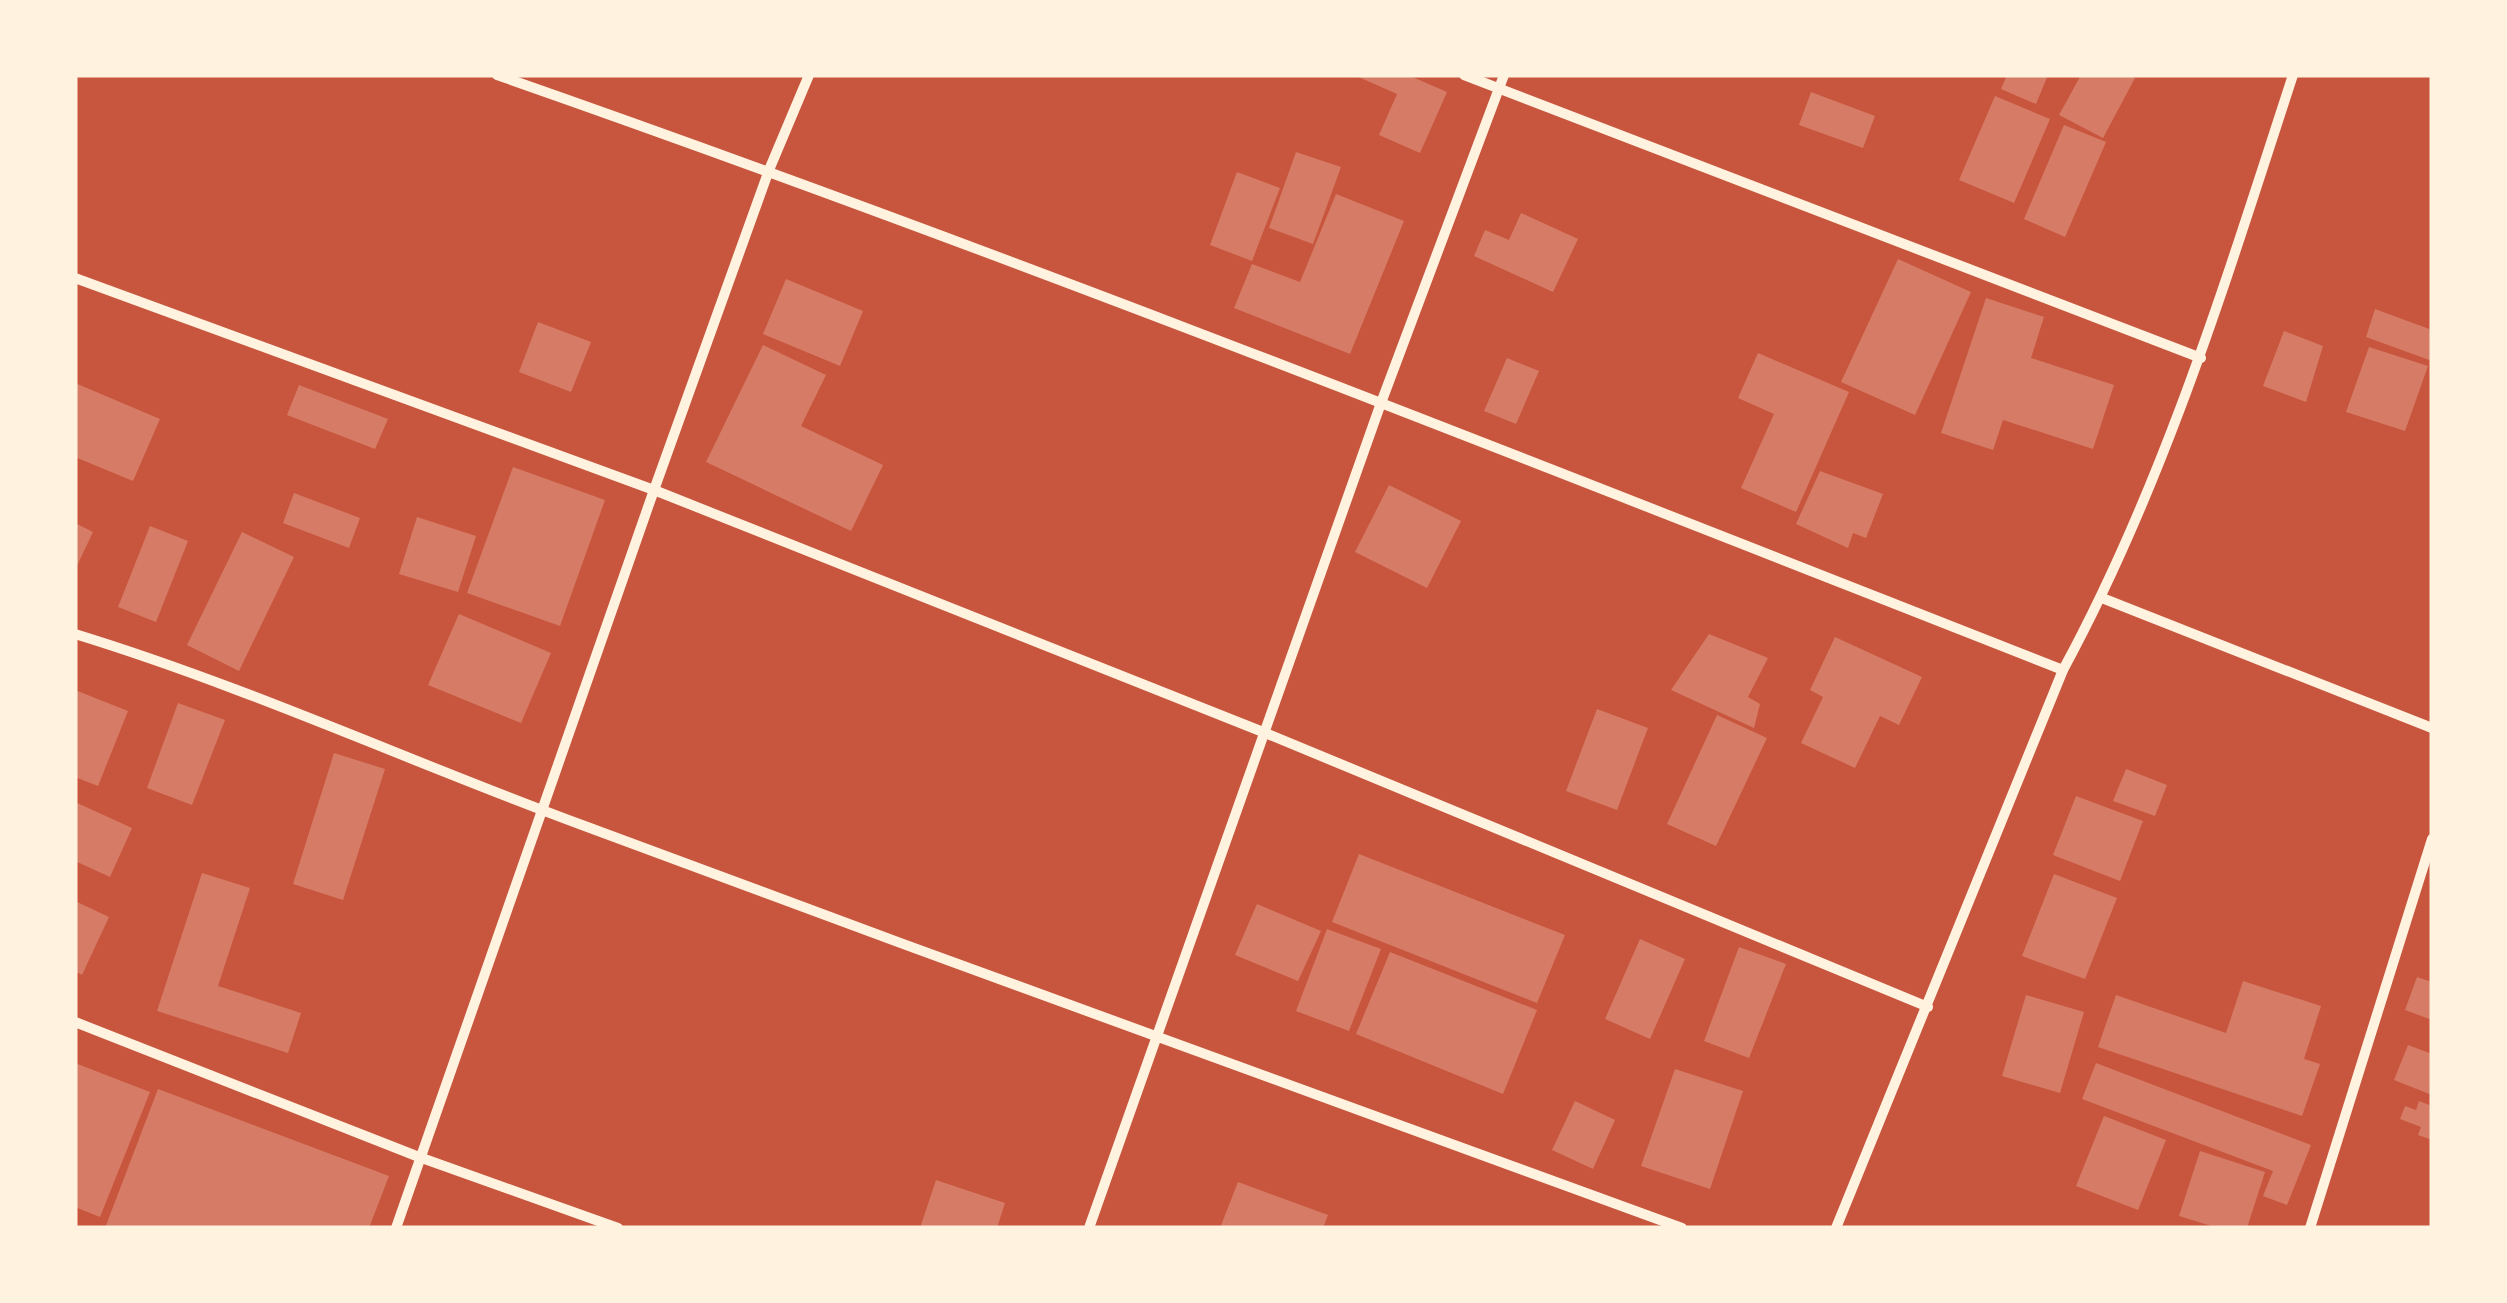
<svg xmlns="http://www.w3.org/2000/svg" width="2507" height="1303" font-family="'DejaVu Sans',sans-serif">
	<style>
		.building { fill: #d67c66 }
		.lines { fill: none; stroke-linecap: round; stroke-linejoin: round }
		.minor { stroke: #fff3e0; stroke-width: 10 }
	</style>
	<rect width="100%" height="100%" fill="#c8553d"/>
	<g class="building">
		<polygon points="1354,75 1408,75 1447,92 1420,153 1379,135 1397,94"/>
		<polygon points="2007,75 2048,75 2036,104 2001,89"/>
		<polygon points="2081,75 2128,75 2135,78 2103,138 2059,115"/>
		<polygon points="1811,92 1875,116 1863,148 1799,125"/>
		<polygon points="1995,96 2050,119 2014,203 1959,180"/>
		<polygon points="2064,125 2106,142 2065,237 2024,219"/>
		<polygon points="1296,152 1341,167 1313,244 1269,228"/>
		<polygon points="1237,172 1280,188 1252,261 1210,245"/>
		<polygon points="1336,194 1404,221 1350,354 1234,308 1252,264 1300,282"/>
		<polygon points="1521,213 1578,239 1553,292 1474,256 1485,230 1509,240"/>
		<polygon points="1898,259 1971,292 1915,415 1841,382"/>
		<polygon points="786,279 863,311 840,366 763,334"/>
		<polygon points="1986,298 2044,317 2031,358 2114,385 2093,449 2003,420 1993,450 1941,433"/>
		<polygon points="2375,309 2432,330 2432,361 2366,337"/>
		<polygon points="538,322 591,342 571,392 519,372"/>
		<polygon points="2284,331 2323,346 2306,402 2263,386"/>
		<polygon points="763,345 826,375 801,426 883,465 851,531 706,462"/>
		<polygon points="2369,347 2428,366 2405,431 2346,412"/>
		<polygon points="1758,353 1849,392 1796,512 1741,488 1774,414 1738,398"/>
		<polygon points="1507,358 1539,371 1516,424 1484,411"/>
		<polygon points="75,383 160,419 133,481 75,457"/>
		<polygon points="299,385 388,419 375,449 287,415"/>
		<polygon points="513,467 605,500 560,626 467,593"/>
		<polygon points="1820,471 1883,494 1866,538 1853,533 1848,548 1796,524"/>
		<polygon points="1389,485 1461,521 1427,588 1355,552"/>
		<polygon points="294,493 360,518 349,548 283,523"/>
		<polygon points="417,517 476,536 458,592 399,574"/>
		<polygon points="75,523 93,532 75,570"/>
		<polygon points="150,526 188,541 156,622 118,607"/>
		<polygon points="242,532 294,557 239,671 187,645"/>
		<polygon points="459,614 551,653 521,723 428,685"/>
		<polygon points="1709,634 1768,658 1748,697 1760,704 1754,728 1671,690"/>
		<polygon points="1835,637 1922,677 1899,725 1880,716 1855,768 1801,743 1823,697 1810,690"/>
		<polygon points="75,690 128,711 98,786 75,777"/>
		<polygon points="178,703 225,720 192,805 147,788"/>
		<polygon points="1597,709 1648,728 1617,810 1566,791"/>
		<polygon points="1717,715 1767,738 1716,846 1667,824"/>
		<polygon points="334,753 385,769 343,900 293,884"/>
		<polygon points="2126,769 2167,785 2155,816 2113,801"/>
		<polygon points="2076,796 2143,821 2120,881 2053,855"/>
		<polygon points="75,802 132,828 110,877 75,861"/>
		<polygon points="1359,854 1565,935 1537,1003 1332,922"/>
		<polygon points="202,873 250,888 218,986 301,1013 288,1053 157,1011"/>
		<polygon points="2054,874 2117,898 2085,979 2022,956"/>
		<polygon points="75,901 109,917 82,975 75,971"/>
		<polygon points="1257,904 1321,931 1298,981 1235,955"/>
		<polygon points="1327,929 1381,949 1349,1031 1296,1011"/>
		<polygon points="1640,939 1685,959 1650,1039 1605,1019"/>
		<polygon points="1739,947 1786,964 1749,1058 1704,1041"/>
		<polygon points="1390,952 1537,1010 1503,1094 1356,1034"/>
		<polygon points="2417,977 2432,982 2432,1020 2405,1010"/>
		<polygon points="2243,981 2321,1006 2304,1059 2320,1064 2302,1116 2098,1047 2116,995 2226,1033"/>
		<polygon points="2026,995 2084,1012 2060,1093 2002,1076"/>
		<polygon points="2408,1045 2432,1054 2432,1095 2394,1080"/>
		<polygon points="75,1063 150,1092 100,1217 75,1207"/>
		<polygon points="2096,1063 2311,1145 2287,1205 2263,1196 2273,1171 2082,1099"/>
		<polygon points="1675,1069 1743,1091 1710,1189 1641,1166"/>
		<polygon points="158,1089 389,1176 369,1228 105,1228"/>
		<polygon points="1575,1101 1615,1120 1593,1169 1552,1150"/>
		<polygon points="2419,1101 2432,1106 2432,1140 2418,1135 2421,1127 2400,1119 2405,1106 2416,1110"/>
		<polygon points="2104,1116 2166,1140 2138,1210 2076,1186"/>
		<polygon points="2200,1151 2265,1172 2247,1228 2218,1228 2179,1216"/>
		<polygon points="936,1180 1005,1203 997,1228 920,1228"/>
		<polygon points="1238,1182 1328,1215 1323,1228 1220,1228"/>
	</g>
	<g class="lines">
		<g class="minor">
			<path d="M497,75c527,184 1046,391 1566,595"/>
			<polyline points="1464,75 2201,358"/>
			<polyline points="75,278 654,490 1263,732 1928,1007"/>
			<polyline points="2102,598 2432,728"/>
			<path d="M75,634c173,53 338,129 507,191 366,136 732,271 1100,403"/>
			<polyline points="75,1022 419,1157 618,1228"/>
			<polyline points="396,1228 654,490 769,170 809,75"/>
			<polyline points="1089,1228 1381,403 1504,75"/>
			<path d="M1836,1228l227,-558c102,-188 164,-393 230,-595"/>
			<polyline points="2310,1228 2432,839"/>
		</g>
	</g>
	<rect width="2507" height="1303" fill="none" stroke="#fff3e0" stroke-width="155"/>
</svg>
